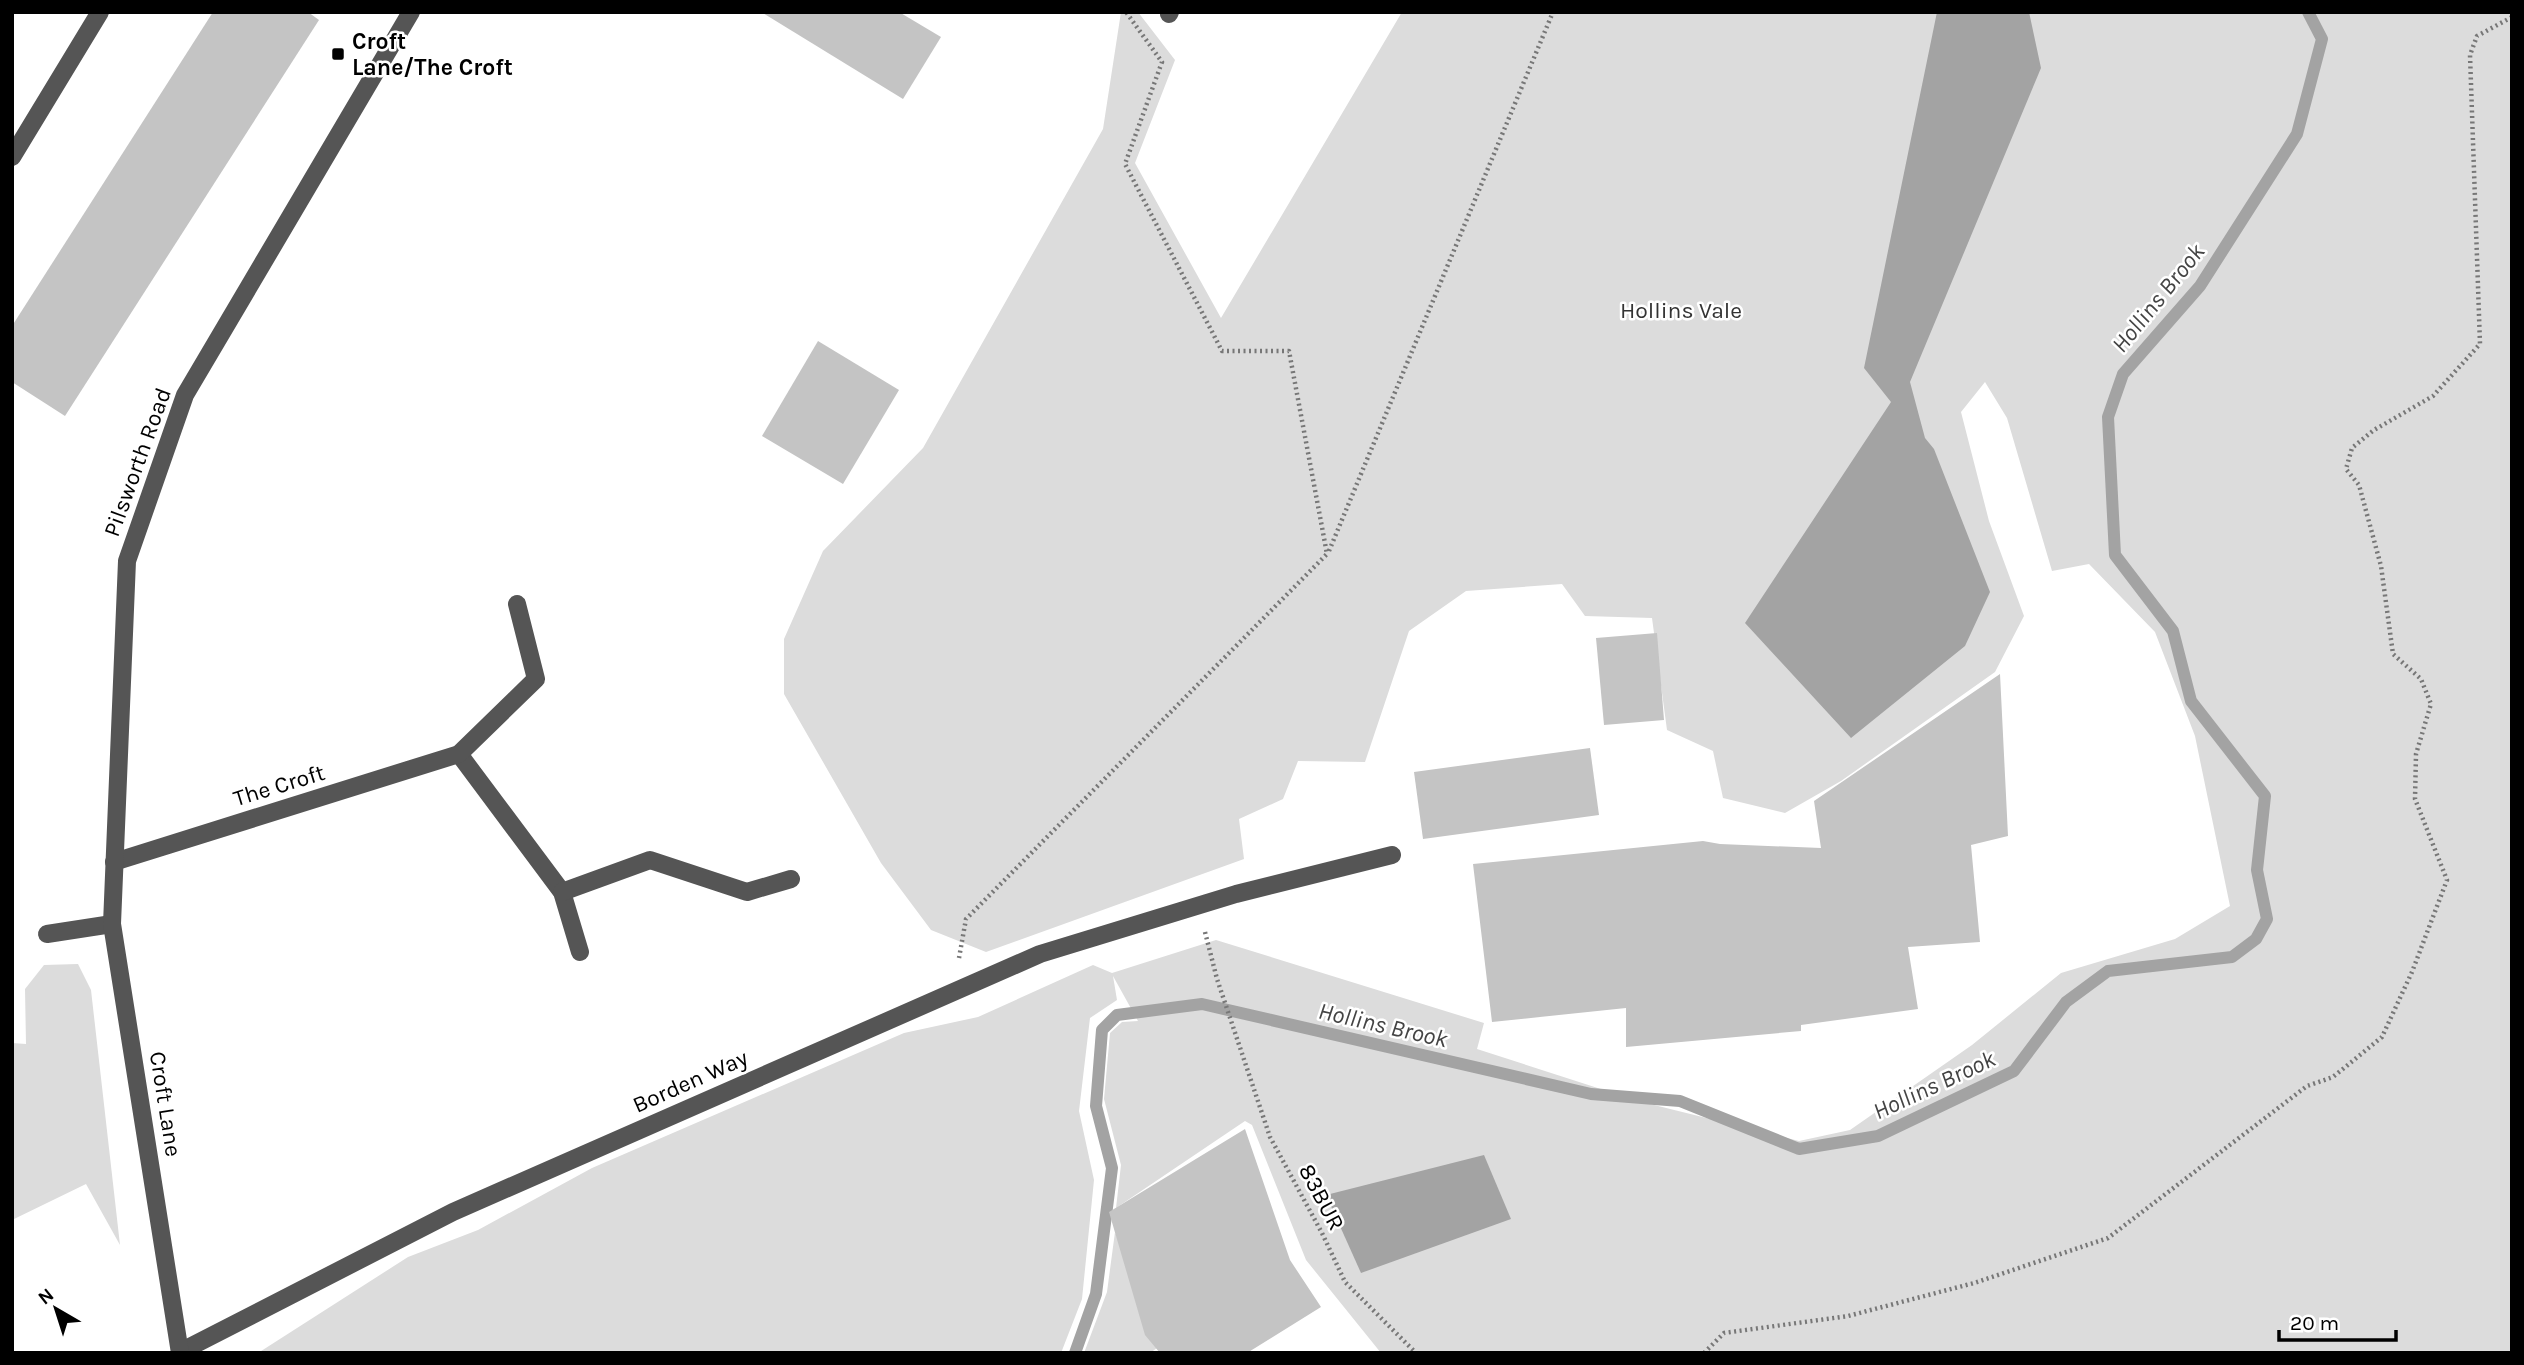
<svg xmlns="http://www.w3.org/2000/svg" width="2524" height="1365" font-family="Karla,sans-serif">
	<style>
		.green { fill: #dcdcdc }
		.water { fill: #a3a3a3 }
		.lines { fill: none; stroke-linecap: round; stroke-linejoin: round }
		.stream { stroke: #a3a3a3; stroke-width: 12 }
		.building { fill: #c4c4c4 }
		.path { stroke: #777; stroke-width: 4.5; stroke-dasharray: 2 3.5; stroke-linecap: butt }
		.minor { stroke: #555; stroke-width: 18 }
		.poi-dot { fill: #000; stroke: #fff; stroke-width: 2.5 }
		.labels { text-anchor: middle; stroke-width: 5; stroke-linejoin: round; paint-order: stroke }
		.poi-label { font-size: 23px; font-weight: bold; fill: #000; stroke: #fff; text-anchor: start }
		.park-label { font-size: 23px; fill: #333; stroke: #fff }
		.street-label { font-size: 23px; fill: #000; stroke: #fff }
		.water-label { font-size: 24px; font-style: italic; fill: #444; stroke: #fff }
	</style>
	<rect width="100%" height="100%" fill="#fff"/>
	<g class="green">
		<polygon points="1121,12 1138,12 1175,60 1135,163 1221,318 1402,12 2512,12 2512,1353 1381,1353 1306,1260 1252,1125 1245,1121 1116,1208 1121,1165 1104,1099 1110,1033 1122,1022 1138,1021 1113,976 1117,1000 1090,1018 1079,1111 1094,1180 1082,1299 1061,1353 258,1353 408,1257 478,1230 592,1168 904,1033 978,1017 1093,965 1112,973 1216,940 1484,1023 1477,1049 1638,1101 1799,1141 1850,1130 1972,1045 2061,973 2175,939 2230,906 2195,736 2155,632 2089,564 2052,571 2007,418 1985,382 1961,412 1989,521 2024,616 1995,672 1841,781 1785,813 1723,798 1713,751 1667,730 1652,618 1585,616 1562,584 1466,591 1409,631 1365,762 1298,761 1283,799 1239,819 1244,859 986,952 931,930 881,863 784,694 784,639 823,551 923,448 1103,129"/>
		<polygon points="78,964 91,990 120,1245 86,1184 12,1220 12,1043 26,1044 25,989 44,965"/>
		<polygon points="1115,1232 1157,1348 1150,1353 1084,1353 1107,1292"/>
	</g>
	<g class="water">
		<polygon points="1937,12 2029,12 2041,68 1910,382 1925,438 1934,449 1990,592 1965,646 1851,738 1745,623 1891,402 1864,368"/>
		<polygon points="1484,1155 1511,1219 1361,1273 1326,1195"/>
	</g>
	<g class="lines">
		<polyline class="stream" points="1075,1353 1096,1294 1112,1168 1096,1106 1102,1030 1117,1015 1202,1004 1591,1094 1680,1101 1799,1149 1878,1136 2014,1071 2066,1002 2108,971 2232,957 2256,939 2267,919 2257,870 2265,796 2191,701 2173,631 2115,555 2108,417 2123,374 2200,286 2297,134 2322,39 2308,12"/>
	</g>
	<g class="building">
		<polygon points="213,12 308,12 319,20 65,416 12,382 12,326"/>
		<polygon points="761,12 899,12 941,37 903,99"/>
		<polygon points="818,341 899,390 843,484 762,436"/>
		<polygon points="1657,633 1664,720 1604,725 1596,638"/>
		<polygon points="2000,674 2008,836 1971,845 1980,942 1908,947 1918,1009 1801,1025 1801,1031 1626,1047 1626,1008 1492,1022 1473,864 1703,841 1720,844 1821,848 1814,801"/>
		<polygon points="1590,748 1599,815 1423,839 1414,772"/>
		<polygon points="1245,1129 1290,1260 1321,1307 1247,1353 1160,1353 1145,1335 1109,1212"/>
	</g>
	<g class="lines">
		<g class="path">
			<polyline points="1329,551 1553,12"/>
			<polyline points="1205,932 1217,979 1270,1137 1322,1233 1345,1282 1416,1353"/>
			<polyline points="959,958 966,919 1327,554 1289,351 1222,351 1125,164 1162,62 1126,12"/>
			<polyline points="1704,1353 1724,1333 1848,1316 1974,1283 2108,1238 2307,1086 2333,1077 2382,1037 2412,972 2447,880 2415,799 2416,754 2431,704 2421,679 2393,654 2381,566 2359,485 2346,469 2352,448 2374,430 2433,396 2480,344 2470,55 2477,36 2512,17"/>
		</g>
		<g class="minor">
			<polyline points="1169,14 1170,12"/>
			<polyline points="12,157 100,12"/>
			<polyline points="459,754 562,892 580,952"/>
			<polyline points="114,862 459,754 536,679 517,604"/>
			<polyline points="562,892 650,860 747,892 791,879"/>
			<polyline points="47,934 112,924"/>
			<polyline points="180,1352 453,1212 1040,954 1236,894 1392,855"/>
			<polyline points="180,1353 112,924 127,561 185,395 411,12"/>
		</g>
	</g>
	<rect class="poi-dot" x="331" y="47" width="14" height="14" rx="3.5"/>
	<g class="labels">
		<g class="poi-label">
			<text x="352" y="49">Croft<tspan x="352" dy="26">Lane/The Croft</tspan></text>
		</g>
		<g class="park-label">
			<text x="1681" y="318">Hollins Vale</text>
		</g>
		<g class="street-label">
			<text transform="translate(137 462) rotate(-70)" y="8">Pilsworth Road</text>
			<text transform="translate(279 785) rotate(-17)" y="8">The Croft</text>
			<text transform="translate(690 1081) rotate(-24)" y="8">Borden Way</text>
			<text transform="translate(166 1104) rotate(81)" y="8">Croft Lane</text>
			<text transform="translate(1322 1197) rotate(62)" y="8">83BUR</text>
		</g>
		<g class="water-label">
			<text transform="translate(2158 298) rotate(-51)" y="8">Hollins Brook</text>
			<text transform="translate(1383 1025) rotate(13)" y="8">Hollins Brook</text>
			<text transform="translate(1934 1085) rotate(-25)" y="8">Hollins Brook</text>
		</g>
	</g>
	<rect width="2524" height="1365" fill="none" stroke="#000000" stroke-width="28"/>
	<g transform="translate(56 1309) rotate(321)" stroke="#ffffff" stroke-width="5" paint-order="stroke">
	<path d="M0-5L12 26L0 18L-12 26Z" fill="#000000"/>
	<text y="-10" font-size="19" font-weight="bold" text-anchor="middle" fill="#000000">N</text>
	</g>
	<path d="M2279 1330v10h117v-10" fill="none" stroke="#000000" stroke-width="3.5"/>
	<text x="2290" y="1330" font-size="21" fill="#000000" stroke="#ffffff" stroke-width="5" paint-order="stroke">20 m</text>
</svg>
